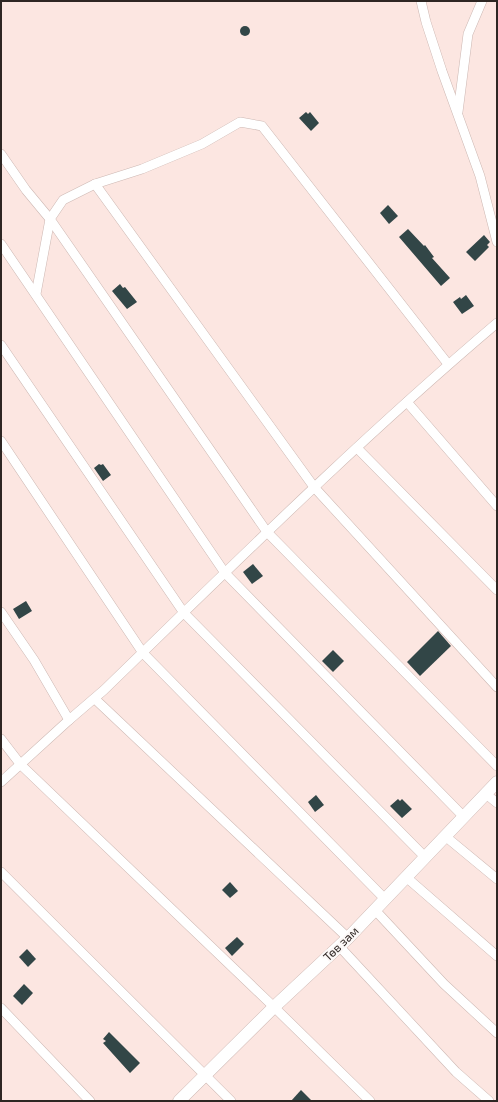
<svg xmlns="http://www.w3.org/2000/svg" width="498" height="1102" font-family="'Exo 2',sans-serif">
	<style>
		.building { fill: #324647 }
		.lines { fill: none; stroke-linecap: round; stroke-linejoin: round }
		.minor-casing { stroke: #cdb8b3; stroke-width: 10 }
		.tertiary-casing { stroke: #cdb8b3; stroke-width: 13 }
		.minor { stroke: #fff; stroke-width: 9 }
		.tertiary { stroke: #fff; stroke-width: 12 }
		.labels { text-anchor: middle; stroke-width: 4; stroke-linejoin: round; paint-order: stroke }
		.street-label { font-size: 12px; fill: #2e2623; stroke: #fcf8f7 }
	</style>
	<rect width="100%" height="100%" fill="#fce6e1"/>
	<g class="building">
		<circle cx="245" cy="31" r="5"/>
		<polygon points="306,112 308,114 310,112 319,123 311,131 299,118"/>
		<polygon points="388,205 398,216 389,224 380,213"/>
		<polygon points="408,229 424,246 425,245 434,257 432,258 450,278 441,286 399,237"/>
		<polygon points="484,235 490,242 487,245 489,247 475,261 466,252"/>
		<polygon points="120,284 123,288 125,287 137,302 127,309 112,291"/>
		<polygon points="466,295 474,306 462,314 453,302 460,297 461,299"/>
		<polygon points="99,464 101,465 103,464 111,475 103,481 94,468"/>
		<polygon points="253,564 263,576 252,584 243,572"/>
		<polygon points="26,601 32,611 19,619 13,609"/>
		<polygon points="438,631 451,646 420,676 407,662"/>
		<polygon points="333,650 344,661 333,672 322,661"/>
		<polygon points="316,795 324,805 315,812 308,802"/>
		<polygon points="398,799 400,801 402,799 412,809 402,818 390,806"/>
		<polygon points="230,882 238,891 230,898 222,890"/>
		<polygon points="237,937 244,944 232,956 225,948"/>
		<polygon points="27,949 36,959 28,967 19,957"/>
		<polygon points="24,984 33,993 22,1005 13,996"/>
		<polygon points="109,1032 140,1063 130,1073 103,1043 106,1041 103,1039"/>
		<polygon points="301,1090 312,1101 291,1101"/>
	</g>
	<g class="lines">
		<defs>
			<g id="minor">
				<polyline points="421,1 426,22 442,71 480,176 497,242"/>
				<polyline points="458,112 468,34 482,1"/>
				<polyline points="1,154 26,190 50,219 267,532 497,766"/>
				<polyline points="95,184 314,487 497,687"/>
				<polyline points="1,244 225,573 464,817"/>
				<polyline points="36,294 50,219 63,200 95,184 142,169 202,144 240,122 262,126 448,364"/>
				<polyline points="1,345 184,613 425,857"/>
				<polyline points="407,402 497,506"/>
				<polyline points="1,441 143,653 385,899"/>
				<polyline points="357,448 497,590"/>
				<polyline points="1,612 34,660 69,720"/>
				<polyline points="95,699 348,938"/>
				<polyline points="1,739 21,765 274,1007 370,1101"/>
				<path d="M1,782l68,-62 35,-30c129,-125 256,-251 393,-367"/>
				<polyline points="486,794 497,803"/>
				<polyline points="445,836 497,879"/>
				<polyline points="1,872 231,1101"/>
				<polyline points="406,877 497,956"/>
				<polyline points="375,910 444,984 497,1033"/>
				<polyline points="339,946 456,1072 489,1101"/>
				<polyline points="1,1008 90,1101"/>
			</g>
			<polyline id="tertiary" points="179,1101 274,1007 348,938 497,782"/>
		</defs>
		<use href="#minor" class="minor-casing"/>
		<use href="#tertiary" class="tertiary-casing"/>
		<use href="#minor" class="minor"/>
		<use href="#tertiary" class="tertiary"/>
	</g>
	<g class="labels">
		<g class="street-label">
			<text transform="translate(341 944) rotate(-44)" y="4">Төв зам</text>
		</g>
	</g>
	<rect width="498" height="1102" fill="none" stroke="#2e2623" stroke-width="4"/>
</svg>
